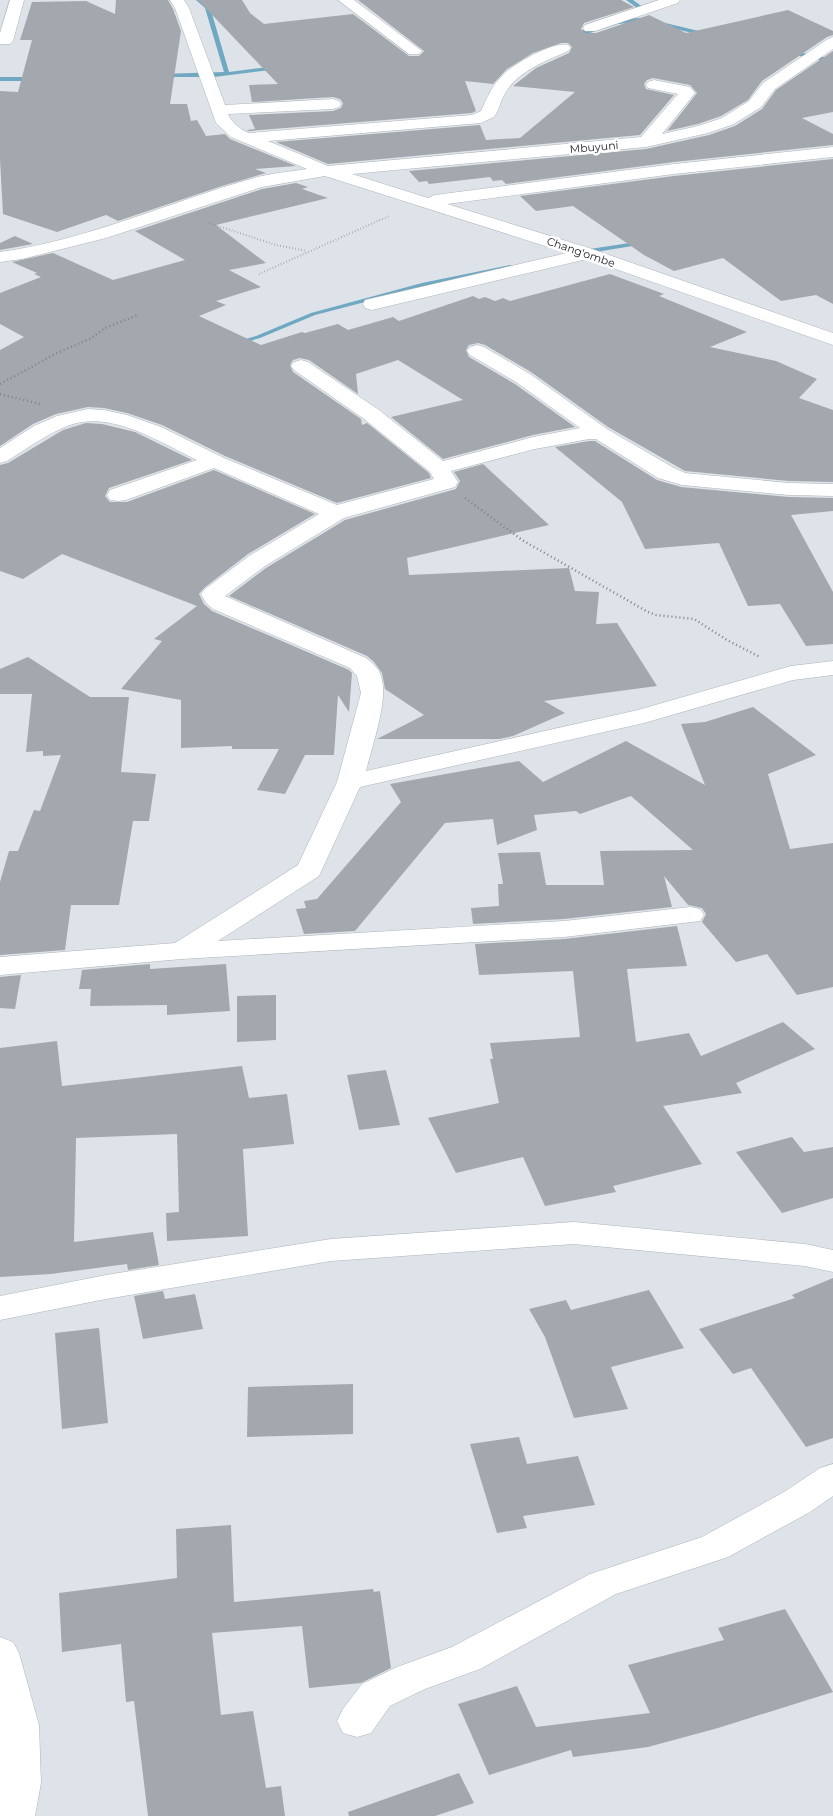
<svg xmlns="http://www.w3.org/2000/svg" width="833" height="1816" font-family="Montserrat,sans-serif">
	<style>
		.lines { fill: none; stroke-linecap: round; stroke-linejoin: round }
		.stream { fill: #70a8c2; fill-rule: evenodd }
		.building { fill: #a2a8ad }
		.minor-casing { stroke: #afb4b9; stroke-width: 1 }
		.path-far1 { stroke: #808387; stroke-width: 2; stroke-dasharray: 0.5 2.5; stroke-linecap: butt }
		.path { stroke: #808387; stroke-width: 2.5; stroke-dasharray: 1 3; stroke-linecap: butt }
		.minor { fill: #fff; fill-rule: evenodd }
		.labels { text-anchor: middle; stroke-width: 5; stroke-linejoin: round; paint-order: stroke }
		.far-street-label { font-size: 11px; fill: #222426; stroke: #fff }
	</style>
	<rect width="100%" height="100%" fill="#dee3e9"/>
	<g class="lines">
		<g class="stream">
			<polygon points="196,0 202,0 210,7 229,72 276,66 279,68 278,69 214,77 159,77 159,75 161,74 224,72 205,8"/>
			<polygon points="626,0 633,0 647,10 638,15 634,15 634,13 640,10"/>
			<path d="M647,18l3,2 -1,1 -31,3 -44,14 -5,-1c20,-12 55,-20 78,-19z"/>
			<polygon points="661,22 707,33 708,34 705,36 659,25 659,23"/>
			<polygon points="788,50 833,59 833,63 786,53 785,52"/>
			<polygon points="0,77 34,77 37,79 34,81 0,81"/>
			<polygon points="643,241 646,243 645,244 583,254 580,252 583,250"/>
			<polygon points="510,265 512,266 512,268 423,287 315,315 260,338 236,345 232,343 256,336 311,313 422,283"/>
		</g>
	</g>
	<g class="building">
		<polygon points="116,0 168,0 173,9 181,31 170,104 187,104 191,121 197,120 206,136 225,134 230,139 296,166 255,169 266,173 222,186 118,221 106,215 57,232 3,214 0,159 0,91 18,92 32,40 20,40 32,2 86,1 115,14"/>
		<polygon points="198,0 242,0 250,13 264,24 353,14 409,56 419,56 424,51 358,0 621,0 634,7 584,23 581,29 585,33 596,33 649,15 686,33 788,10 833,31 833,35 827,37 762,81 748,100 721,116 698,124 667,131 697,93 690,85 653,78 647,80 644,84 646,89 674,95 640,135 328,164 276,142 480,125 486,140 520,138 575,92 513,86 536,68 569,53 572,47 568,43 561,43 533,53 507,69 493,84 465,81 476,111 472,113 249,131 247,130 255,129 249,115 333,111 341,108 343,103 340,99 333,97 252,102 249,85 278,84"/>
		<polygon points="833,51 833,112 802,118 833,134 833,145 674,162 506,184 502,180 493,181 490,177 429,184 427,181 419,182 409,171 646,149 709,135 735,126 762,109 776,90"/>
		<polygon points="833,159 833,304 816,295 781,301 723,258 674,271 644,255 573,206 536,211 520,196 674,176"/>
		<polygon points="296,183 308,187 302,189 328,198 216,225 266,263 229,270 261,287 216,301 226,305 199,316 261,345 302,332 305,333 338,324 348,330 393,317 399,321 473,296 479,299 485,297 495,301 503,298 510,301 610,274 664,294 659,296 747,332 710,347 776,361 817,379 799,398 833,410 833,482 789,481 685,471 608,427 531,372 485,345 478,343 469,345 466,350 469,357 515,384 575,427 533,435 443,459 391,417 463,400 398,360 356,374 358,394 309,360 300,358 293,360 290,365 293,372 361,419 362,425 367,423 429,473 431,478 337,503 225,456 162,425 127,413 104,408 88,407 56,414 33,424 0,446 0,350 24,337 0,324 0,293 41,277 34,274 37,273 12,262 53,253 113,280 185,260 135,231 262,189"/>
		<polygon points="15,236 33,244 0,250 0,243"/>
		<polygon points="86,423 102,424 135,432 192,460 109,488 105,496 110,502 127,502 214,470 315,514 248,554 204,588 199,594 204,604 212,611 349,670 352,673 349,712 338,695 334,755 305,755 285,794 257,790 279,749 232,749 232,746 181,748 181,700 121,689 162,641 154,639 197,606 62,554 23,579 0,571 0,465 8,463 63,430"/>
		<polygon points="589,441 595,441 657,480 681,487 789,497 833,498 833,511 791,515 833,592 833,644 806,646 780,604 748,606 719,543 645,549 622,502 555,447"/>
		<polygon points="483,464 549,525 407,558 409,575 569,568 575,591 599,592 596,624 617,623 657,686 544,701 565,713 513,736 499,739 377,739 424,715 385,689 382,673 374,662 367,656 229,596 266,568 345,520 456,489 460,481 454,472"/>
		<polygon points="28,657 90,697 129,697 121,772 156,774 149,821 133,821 119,905 71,905 65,950 0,955 0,882 9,851 18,851 34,810 40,811 61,755 43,756 43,751 26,752 32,694 0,694 0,669"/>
		<polygon points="753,707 816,755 768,774 790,849 833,843 833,987 797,995 767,954 736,962 702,922 706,914 702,908 688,905 664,876 672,907 564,919 473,924 471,908 499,906 498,884 503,884 498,853 540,852 546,885 604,885 600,851 693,850 631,796 580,814 576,811 534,815 537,830 497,845 493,819 445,823 355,931 304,934 296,909 306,908 304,901 317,899 401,802 390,784 519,761 543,782 626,741 705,785 681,724 705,722"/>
		<polygon points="677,926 687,966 627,969 636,1042 689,1033 701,1056 783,1022 815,1049 736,1083 742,1093 663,1106 702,1164 613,1186 616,1192 545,1206 523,1157 456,1173 428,1118 499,1103 490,1059 493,1059 490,1043 580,1037 573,971 479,975 475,944 564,939"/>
		<polygon points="150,964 150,969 226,964 230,1011 167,1015 167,1005 90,1006 91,989 79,989 82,970"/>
		<polygon points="21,975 15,1009 0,1008 0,977"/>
		<polygon points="276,995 276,1040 237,1042 237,996"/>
		<polygon points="57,1041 62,1086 242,1066 249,1098 287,1094 294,1144 243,1149 248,1236 167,1241 166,1213 179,1212 177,1134 76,1138 74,1242 153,1232 159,1265 128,1270 127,1264 51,1274 0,1277 0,1048"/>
		<polygon points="386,1070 400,1125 359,1130 347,1075"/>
		<polygon points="792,1137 804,1152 833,1147 833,1198 782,1213 736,1152"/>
		<polygon points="833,1278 833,1438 806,1447 751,1368 733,1374 699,1329 795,1298 792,1295"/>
		<polygon points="649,1290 684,1348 611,1367 628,1409 574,1418 545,1337 529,1309 566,1300 571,1310"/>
		<polygon points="163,1291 165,1299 195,1294 203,1329 143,1339 134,1296"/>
		<polygon points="99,1328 108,1423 62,1429 55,1333"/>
		<polygon points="353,1384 353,1434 247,1437 248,1387"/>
		<polygon points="519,1437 527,1464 578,1456 595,1505 523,1516 527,1528 497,1533 470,1444"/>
		<polygon points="231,1525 234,1602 373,1589 374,1592 380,1591 391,1668 361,1683 309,1688 302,1626 212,1633 221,1715 253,1711 266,1788 281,1786 285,1816 148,1816 134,1701 126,1702 121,1644 62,1652 59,1593 177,1578 176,1529"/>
		<polygon points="785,1609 833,1692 718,1728 648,1747 573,1757 571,1750 489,1775 458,1704 517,1686 536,1727 650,1713 628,1665 724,1640 718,1628"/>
		<polygon points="459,1773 474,1803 435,1816 349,1816 348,1812"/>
	</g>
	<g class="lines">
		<defs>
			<g id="minor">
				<polygon points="10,0 24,0 13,41 10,44 0,44 0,33"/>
				<path d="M170,0h14l5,8 36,97 108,-6 6,2 2,3 -2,3 -6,2 -105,5c3,8 13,16 21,19l223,-18 9,-4c6,-13 11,-26 22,-36 11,-11 50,-34 65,-30l3,3 -3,3c-20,9 -47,19 -60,38 -7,8 -8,20 -14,28l-13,6 -213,18 60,25 313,-29 37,-43 -30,-6 -2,-3 2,-3 6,-2 36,7 5,6 -33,41 36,-8 24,-8 27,-17 14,-18 65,-44 5,-2v12l-58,40 -14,18 -27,17 -26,9 -62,14 -294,27 76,24 7,-3 239,-31 159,-17v10l-159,17 -227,30 142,44 244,85v12l-246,-86 -215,51 -7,-2 -2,-4 2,-4 202,-47 -242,-77 -63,11 -156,51 -84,21 -22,3v-10c88,-12 169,-50 254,-74 17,-5 35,-6 53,-9l-76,-32 -15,-14 -41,-115z"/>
				<polygon points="338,0 354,0 422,51 419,54 409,54"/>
				<polygon points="659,0 680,0 678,3 595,31 585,31 583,28 585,25"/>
				<path d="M477,345l7,2 46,27 77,55 67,39 11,5 104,10 44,1v12l-44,-1 -107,-10 -24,-7 -62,-39h-7l-54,10 -84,22 7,11 -3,5 -111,31 -79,48 -40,30 141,62c6,5 13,10 15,18 8,24 -9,69 -15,95l272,-61 153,-44 42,-5v14l-40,5 -149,43 -284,64 -41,89 -101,65 346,-20 126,-14 10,2 4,6 -4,6 -136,16 -382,22 -182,16v-18l175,-14 123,-78 39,-83 24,-89 -4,-17 -7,-8 -137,-59 -7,-6 -5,-9 4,-5 44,-33 70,-42 -105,-46 -88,32 -8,1 -8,-1 -3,-5 3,-5 87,-30c-36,-17 -85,-50 -127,-35 -22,8 -42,23 -63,36l-7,2v-15l34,-22 23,-10 31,-7 16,1 23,5 34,12 63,31 113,47 97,-26 -4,-7 -66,-53 -70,-49 -3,-4 3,-4 7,-2 7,2 71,48 64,51 90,-24 47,-9 -64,-46 -46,-27 -3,-4 3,-4z"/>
				<polygon points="574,1222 805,1244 833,1250 833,1272 805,1266 574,1244 331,1261 106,1299 0,1320 0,1296 106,1275 331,1239"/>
				<polygon points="833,1464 833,1496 810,1512 728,1557 616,1594 480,1669 425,1689 390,1706 371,1733 357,1737 343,1733 337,1721 343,1709 362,1684 397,1667 452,1647 590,1574 702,1537 784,1492 820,1468"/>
				<polygon points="0,1637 13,1642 19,1653 39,1725 41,1783 35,1816 0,1816"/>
			</g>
		</defs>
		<use href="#minor" class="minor-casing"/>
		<g class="path-far1">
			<polyline points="209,223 276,245 307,251"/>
			<polyline points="259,274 389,216"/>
		</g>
		<g class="path">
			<polyline points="0,384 57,353 90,339 105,328 138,315"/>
			<polyline points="0,394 40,404"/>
			<polyline points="465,498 522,540 648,612 656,615 694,619 727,640 760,657"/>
		</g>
		<use href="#minor" class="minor"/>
	</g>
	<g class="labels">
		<g class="far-street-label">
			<text transform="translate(594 147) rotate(-5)" y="4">Mbuyuni</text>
			<text transform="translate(581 252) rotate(19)" y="4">Chang'ombe</text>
		</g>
	</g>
</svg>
